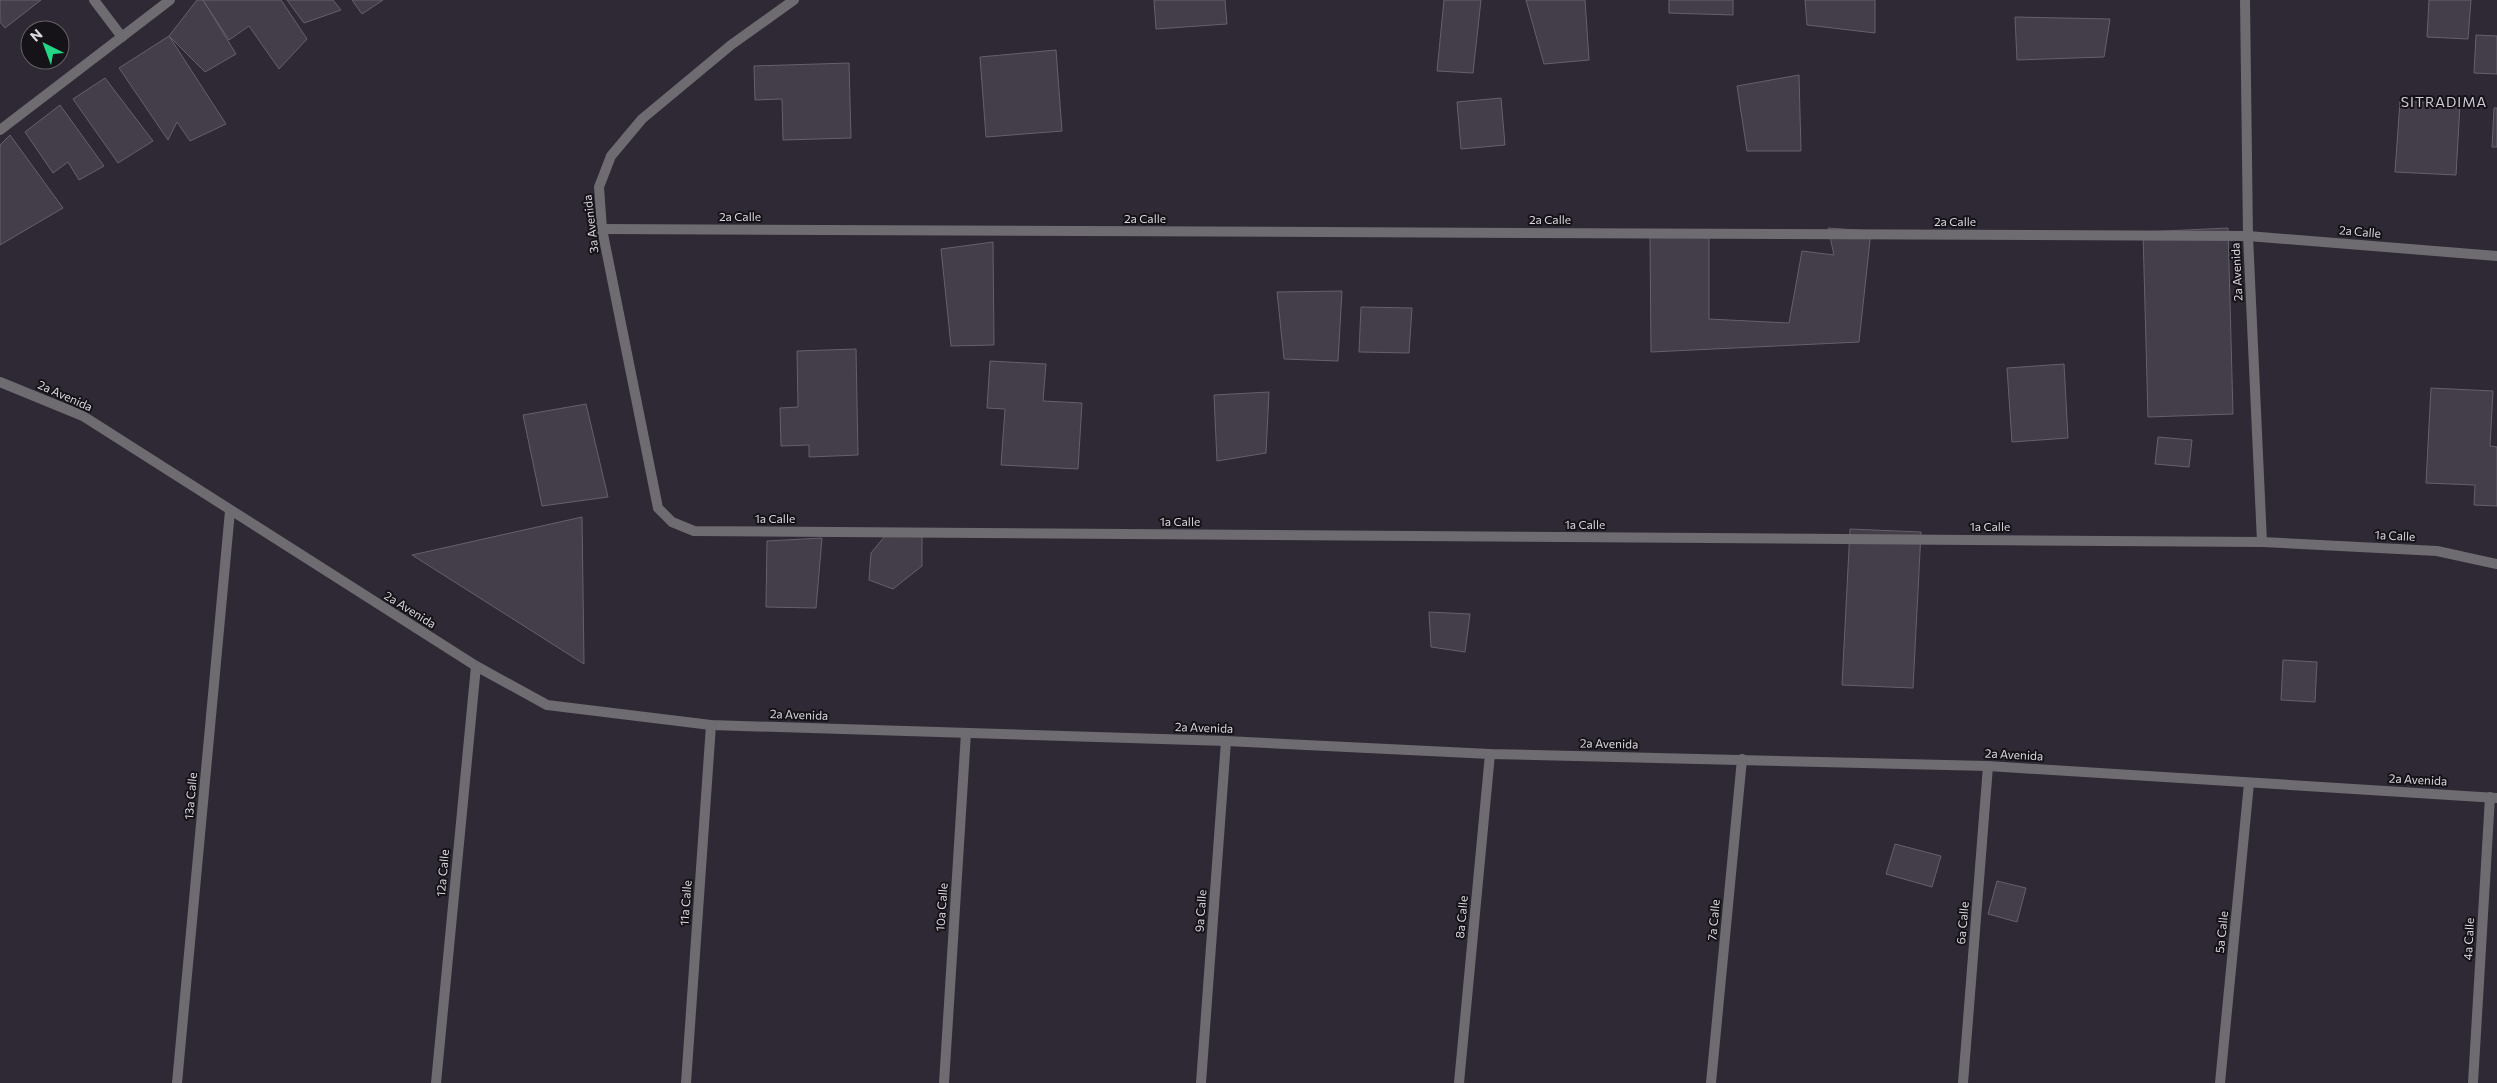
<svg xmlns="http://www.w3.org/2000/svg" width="2497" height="1083" font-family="Commissioner,sans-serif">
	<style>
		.building { fill: #433e49; stroke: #66606d }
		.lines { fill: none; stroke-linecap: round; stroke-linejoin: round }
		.street { stroke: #6e6b71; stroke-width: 10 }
		.labels { text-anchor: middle; stroke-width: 4; stroke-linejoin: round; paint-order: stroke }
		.street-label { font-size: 12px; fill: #dad7de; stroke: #151318 }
		.neighbourhood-label { font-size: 14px; letter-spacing: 1px; fill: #d1cad9; stroke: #151318 }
	</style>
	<rect width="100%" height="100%" fill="#2e2934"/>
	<g class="building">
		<polygon points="0,0 41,0 5,28 0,22"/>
		<polygon points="197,0 203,0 236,54 205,72 169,36"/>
		<polygon points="203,0 281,0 307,39 279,69 249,26 229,40"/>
		<polygon points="287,0 333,0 341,10 304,23"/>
		<polygon points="352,0 383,0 362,14"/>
		<polygon points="1154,0 1225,0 1227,24 1156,29"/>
		<polygon points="1444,0 1481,0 1473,73 1437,71"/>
		<polygon points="1526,0 1585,0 1589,60 1544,64"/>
		<polygon points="1669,0 1733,0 1733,15 1669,13"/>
		<polygon points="1805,0 1875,0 1875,33 1807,25"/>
		<polygon points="2429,0 2471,0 2468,39 2427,37"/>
		<polygon points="2015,17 2110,19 2104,57 2017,60"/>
		<polygon points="2476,35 2497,36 2497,74 2474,73"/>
		<polygon points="169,36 226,124 190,141 177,122 168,140 119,68"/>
		<polygon points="1056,50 1062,131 986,137 980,57"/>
		<polygon points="849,63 851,138 783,140 782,99 755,100 754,66"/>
		<polygon points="1799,75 1801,151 1747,151 1737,86"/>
		<polygon points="105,78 153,141 118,163 73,99"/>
		<polygon points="1501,98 1505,145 1461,149 1457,102"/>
		<polygon points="2400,101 2460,105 2456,175 2395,172"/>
		<polygon points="60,105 104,166 79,180 68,162 53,173 25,132"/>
		<polygon points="2494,108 2497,108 2497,147 2492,147"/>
		<polygon points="10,135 63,208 0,245 0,145"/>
		<polygon points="1828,228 1871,231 1859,342 1651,352 1650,234 1709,238 1709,319 1789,323 1802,251 1834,255"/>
		<polygon points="2228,228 2233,414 2148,417 2143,232"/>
		<polygon points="993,242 994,345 951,346 941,249"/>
		<polygon points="1342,291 1338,361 1284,359 1277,292"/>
		<polygon points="1361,307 1412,308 1409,353 1359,352"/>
		<polygon points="856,349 858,455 809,457 809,445 781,446 780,408 798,407 797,351"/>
		<polygon points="990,361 1046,364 1043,401 1082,403 1078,469 1001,465 1005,409 987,408"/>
		<polygon points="2064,364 2068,438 2012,442 2007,368"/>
		<polygon points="2431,388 2493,391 2490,446 2497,447 2497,506 2474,505 2475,485 2426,483"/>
		<polygon points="1269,392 1266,453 1217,461 1214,395"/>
		<polygon points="586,404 608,497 542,506 523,415"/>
		<polygon points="2158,437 2192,440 2189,467 2155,464"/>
		<polygon points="582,517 584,664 412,555"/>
		<polygon points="1850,529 1921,532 1913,688 1842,685"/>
		<polygon points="890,530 922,534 922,566 893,589 869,580 871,553"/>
		<polygon points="822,538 816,608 766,607 767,541"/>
		<polygon points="1429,612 1470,614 1465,652 1431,647"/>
		<polygon points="2283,660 2317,662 2315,702 2281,700"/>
		<polygon points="1895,844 1941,856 1932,887 1886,874"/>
		<polygon points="1997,881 2026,888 2017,922 1988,914"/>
	</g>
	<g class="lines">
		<g class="street">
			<polyline points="94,0 122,37"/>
			<polyline points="794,0 731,45 642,119 611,156 599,187 602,229 658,508 672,522 694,531 2262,542 2437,551 2497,564"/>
			<polyline points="2245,0 2248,236 2262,542"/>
			<polyline points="0,130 170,0"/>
			<polyline points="602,229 2248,236 2497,256"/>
			<polyline points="0,382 83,416 476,666 547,705 711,725 1226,741 1490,754 1988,766 2497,798"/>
			<polyline points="177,1083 230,511"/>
			<polyline points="436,1083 476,666"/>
			<polyline points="686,1083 711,725"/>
			<polyline points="944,1083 966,733"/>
			<polyline points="1201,1083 1226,741"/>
			<polyline points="1459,1083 1490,754"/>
			<polyline points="1711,1083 1742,759"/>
			<polyline points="1963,1083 1988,766"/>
			<polyline points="2220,1083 2249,783"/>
			<polyline points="2473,1083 2490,797"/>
		</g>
	</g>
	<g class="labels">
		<g class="street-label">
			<text x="740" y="221">2a Calle</text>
			<text x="1145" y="223">2a Calle</text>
			<text x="1550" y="224">2a Calle</text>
			<text x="1955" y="226">2a Calle</text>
			<text transform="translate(591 224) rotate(-97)" y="4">3a Avenida</text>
			<text transform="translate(2360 232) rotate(5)" y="4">2a Calle</text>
			<text transform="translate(2237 272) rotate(-93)" y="4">2a Avenida</text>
			<text transform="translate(65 396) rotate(24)" y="4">2a Avenida</text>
			<text x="775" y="523">1a Calle</text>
			<text x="1180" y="526">1a Calle</text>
			<text x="1585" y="529">1a Calle</text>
			<text x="1990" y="531">1a Calle</text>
			<text transform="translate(2395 536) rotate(3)" y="4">1a Calle</text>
			<text transform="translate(410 610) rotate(32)" y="4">2a Avenida</text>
			<text transform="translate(799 715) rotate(2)" y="4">2a Avenida</text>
			<text transform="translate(1204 728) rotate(2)" y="4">2a Avenida</text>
			<text transform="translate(1609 744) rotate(1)" y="4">2a Avenida</text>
			<text transform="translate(2014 755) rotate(3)" y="4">2a Avenida</text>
			<text transform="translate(2418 780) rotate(3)" y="4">2a Avenida</text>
			<text transform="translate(191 796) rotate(-85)" y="4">13a Calle</text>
			<text transform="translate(443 873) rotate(-85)" y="4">12a Calle</text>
			<text transform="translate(686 903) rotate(-86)" y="4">11a Calle</text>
			<text transform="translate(942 907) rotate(-86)" y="4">10a Calle</text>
			<text transform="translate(1201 911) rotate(-86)" y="4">9a Calle</text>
			<text transform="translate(1462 917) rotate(-85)" y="4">8a Calle</text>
			<text transform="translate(1714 920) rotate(-85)" y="4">7a Calle</text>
			<text transform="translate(1963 923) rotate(-85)" y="4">6a Calle</text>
			<text transform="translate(2222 932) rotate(-84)" y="4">5a Calle</text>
			<text transform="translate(2469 939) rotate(-87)" y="4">4a Calle</text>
		</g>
		<g class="neighbourhood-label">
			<text x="2444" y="107">SITRADIMA</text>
		</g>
	</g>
	<g transform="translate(45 45) rotate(318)"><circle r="24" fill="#151318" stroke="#646167"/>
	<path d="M0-4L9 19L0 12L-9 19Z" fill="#22d887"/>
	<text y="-8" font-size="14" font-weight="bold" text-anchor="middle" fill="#dad7de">N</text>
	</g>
</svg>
